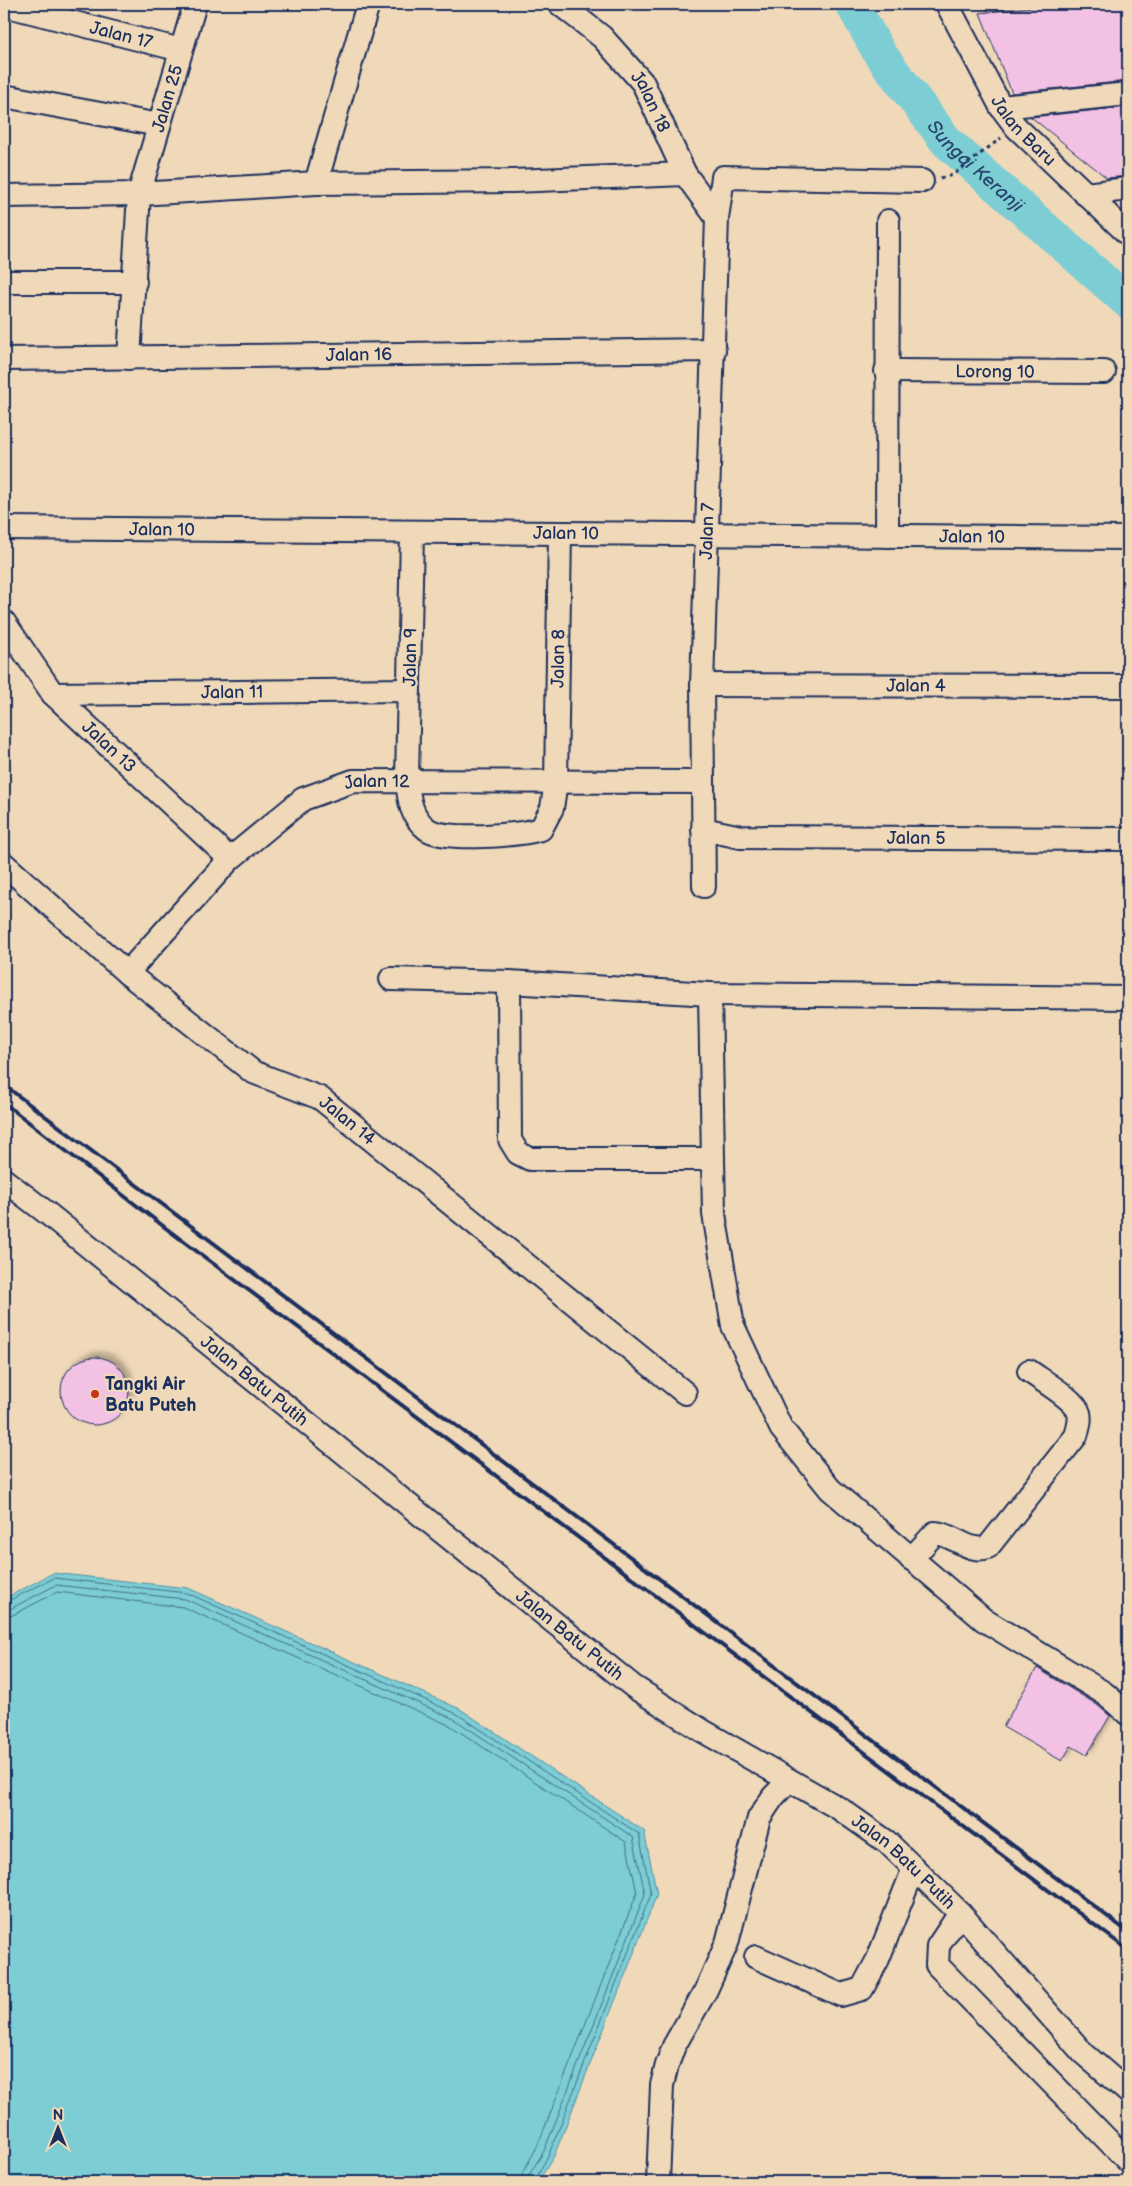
<svg xmlns="http://www.w3.org/2000/svg" width="1132" height="2186" font-family="'Balsamiq Sans',sans-serif">
	<style>
		.water { fill: #7ccdd4; stroke: #558ea5 }
		.lines { fill: none; stroke-linecap: round; stroke-linejoin: round }
		.shore { stroke: #426e8d; stroke-width: 1 }
		.river { stroke: #7ccdd4; stroke-width: 34 }
		.building { fill: #f2c1e3; stroke: #1b2f5e; filter: url(#shadow) }
		.minor-casing { stroke: #1b2f5e; stroke-width: 26 }
		.path { stroke: #1b2f5e; stroke-width: 3; stroke-dasharray: 4 4; stroke-linecap: butt }
		.minor { stroke: #f0d9b9; stroke-width: 22 }
		.rail { stroke: #1b2f5e; stroke-width: 4 }
		.poi-dot { fill: #c8321e; stroke: #f0d9b9; stroke-width: 2 }
		.labels { text-anchor: middle; stroke-width: 4.5; stroke-linejoin: round; paint-order: stroke }
		.street-label { font-size: 18px; fill: #1b2f5e; stroke: #f0d9b9 }
		.poi-label { font-size: 18px; font-weight: bold; fill: #1b2f5e; stroke: #f0d9b9; text-anchor: start }
		.water-label { font-size: 19px; font-style: italic; fill: #2a4770; stroke: #f0d9b9 }
	</style>
	<defs>
		<filter id="shadow"><feDropShadow dx="4.5" dy="-4.5" stdDeviation="2.5" flood-color="#0004"/></filter>
	</defs>
	<rect width="100%" height="100%" fill="#f0d9b9"/>
	<filter id="ink" filterUnits="userSpaceOnUse"><feTurbulence type="fractalNoise" baseFrequency=".02" numOctaves="2"/><feDisplacementMap in="SourceGraphic" scale="10" xChannelSelector="R" yChannelSelector="G"/><feConvolveMatrix kernelMatrix="1 2 1 2 8 2 1 2 1" color-interpolation-filters="sRGB"/></filter>
	<g filter="url(#ink)">
		<polygon class="water" points="53,1573 188,1588 460,1709 644,1831 657,1894 554,2156 538,2182 4,2182 4,1599"/>
		<g class="lines">
			<g class="shore">
				<polyline points="4,1603 54,1578 187,1593 457,1714 639,1834 651,1894 549,2154 534,2182"/>
				<polyline points="4,1610 10,1609 56,1585 185,1599 454,1719 633,1837 645,1894 544,2151 529,2175 528,2182"/>
				<polyline points="4,1617 13,1615 57,1592 183,1607 451,1726 626,1842 637,1893 537,2147 523,2172 520,2182"/>
			</g>
			<path class="river" id="s1" d="M852,4l28,50 67,88 181,160"/>
		</g>
		<g class="building">
			<polygon points="1060,4 1128,4 1128,81 1012,93 980,13"/>
			<polygon points="1128,107 1128,176 1107,178 1031,117"/>
			<circle cx="95" cy="1391" r="34"/>
			<polygon points="1037,1668 1096,1704 1110,1716 1087,1755 1071,1746 1062,1761 1003,1727"/>
		</g>
		<g class="lines">
			<defs>
				<g id="minor">
					<path id="s2" d="M560,4l42,33 41,46 42,91 32,44"/>
					<path id="s3" d="M947,4l54,103 15,20 112,107"/>
					<path id="s4" d="M4,5l177,45"/>
					<polyline points="4,96 159,125"/>
					<polyline points="1001,107 1128,94"/>
					<polyline points="316,183 368,4"/>
					<polyline points="1085,194 1128,189"/>
					<polyline points="4,196 139,194 316,183 513,181 685,174"/>
					<polyline points="4,282 135,282"/>
					<path id="s5" d="M129,358l10,-164 56,-190"/>
					<path id="s6" d="M4,359l710,-9"/>
					<path id="s7" d="M886,371l218,1"/>
					<path id="s8" d="M4,528l1124,10"/>
					<path id="s9" d="M412,532l-5,249c2,19 4,36 20,48 18,13 93,6 114,0l11,-21 4,-26 4,-249"/>
					<polyline points="887,536 888,221"/>
					<path id="s10" d="M4,622l49,72 177,165"/>
					<path id="s11" d="M702,685l426,1"/>
					<path id="s12" d="M53,694l356,-4"/>
					<path id="s13" d="M703,829l38,8 387,2"/>
					<path id="s14" d="M4,864l123,109 126,99 67,26 365,295"/>
					<path id="s15" d="M704,886l-2,-201 15,-467 6,-41 199,4"/>
					<path id="s16" d="M127,973l103,-114 73,-60 50,-18 350,1"/>
					<polyline points="391,979 509,982 710,994 1128,998"/>
					<polyline points="509,982 510,1140 518,1153 530,1159 712,1159"/>
					<polyline points="710,994 714,1214 733,1326 781,1428 830,1489 984,1620 1104,1693 1128,1714"/>
					<path id="s17" d="M4,1180l43,33 587,474 69,44 137,78 47,33 73,71 123,140 45,39"/>
					<path d="M911,1559l24,-26c18,1 35,21 53,14l88,-111c2,-7 5,-15 3,-23 -4,-14 -38,-33 -50,-42"/>
					<polyline points="960,1913 938,1946 937,1965 1128,2161"/>
					<polyline points="756,1957 841,1995 862,1989 878,1959 914,1868"/>
					<polyline points="658,2182 662,2085 667,2065 674,2046 706,1990 727,1943 759,1818 773,1797 789,1780"/>
				</g>
			</defs>
			<use href="#minor" class="minor-casing"/>
			<g class="path">
				<polyline points="940,178 953,175 1001,138"/>
				<polyline points="4,1210 11,1213"/>
			</g>
			<use href="#minor" class="minor"/>
			<g class="rail">
				<polyline points="4,1085 1128,1932"/>
				<polyline points="4,1103 167,1229 1128,1950"/>
			</g>
		</g>
	</g>
	<circle class="poi-dot" cx="95" cy="1394" r="5"/>
	<g class="labels">
		<g class="street-label">
			<text dy="6" stroke="none"><textPath href="#s4" startOffset="121">Jalan 17</textPath></text>
			<text dy="6" stroke="none"><textPath href="#s5" startOffset="264">Jalan 25</textPath></text>
			<text dy="6" stroke="none"><textPath href="#s2" startOffset="135">Jalan 18</textPath></text>
			<text dy="6" stroke="none"><textPath href="#s3" startOffset="149">Jalan Baru</textPath></text>
			<text dy="6" stroke="none"><textPath href="#s6" startOffset="355">Jalan 16</textPath></text>
			<text dy="6" stroke="none"><textPath href="#s7" startOffset="109">Lorong 10</textPath></text>
			<text dy="6" stroke="none"><textPath href="#s8" startOffset="158">Jalan 10</textPath></text>
			<text dy="6" stroke="none"><textPath href="#s15" startOffset="355">Jalan 7</textPath></text>
			<text dy="6" stroke="none"><textPath href="#s8" startOffset="562">Jalan 10</textPath></text>
			<text dy="6" stroke="none"><textPath href="#s8" startOffset="968">Jalan 10</textPath></text>
			<text transform="translate(410 657) rotate(-89)" y="6">Jalan 9</text>
			<text dy="6" stroke="none"><textPath href="#s9" startOffset="592">Jalan 8</textPath></text>
			<text dy="6" stroke="none"><textPath href="#s11" startOffset="214">Jalan 4</textPath></text>
			<text dy="6" stroke="none"><textPath href="#s12" startOffset="179">Jalan 11</textPath></text>
			<text dy="6" stroke="none"><textPath href="#s10" startOffset="164">Jalan 13</textPath></text>
			<text dy="6" stroke="none"><textPath href="#s16" startOffset="325">Jalan 12</textPath></text>
			<text dy="6" stroke="none"><textPath href="#s13" startOffset="214">Jalan 5</textPath></text>
			<text dy="6" stroke="none"><textPath href="#s14" startOffset="432">Jalan 14</textPath></text>
			<text dy="6" stroke="none"><textPath href="#s17" startOffset="321">Jalan Batu Putih</textPath></text>
			<text dy="6" stroke="none"><textPath href="#s17" startOffset="726">Jalan Batu Putih</textPath></text>
			<text dy="6" stroke="none"><textPath href="#s17" startOffset="1131">Jalan Batu Putih</textPath></text>
		</g>
		<g class="poi-label">
			<text x="105" y="1390">Tangki Air<tspan x="105" dy="21">Batu Puteh</tspan></text>
		</g>
		<g class="water-label">
			<text dy="7" stroke="none"><textPath href="#s1" startOffset="205">Sungai Keranji</textPath></text>
		</g>
	</g>
	<rect width="1132" height="2186" fill="none" stroke="#f0d9b9" stroke-width="20"/>
	<rect x="10" y="10" width="1112" height="2166" fill="none" stroke="#1b2f5e" stroke-width="2" filter="url(#ink)"/>
	<g transform="translate(58 2128)" stroke="#f0d9b9" stroke-width="4" paint-order="stroke">
	<path d="M0-4L9 19L0 12L-9 19Z" fill="#1b2f5e"/>
	<text y="-8" font-size="14" font-weight="bold" text-anchor="middle" fill="#1b2f5e">N</text>
	</g>
</svg>
